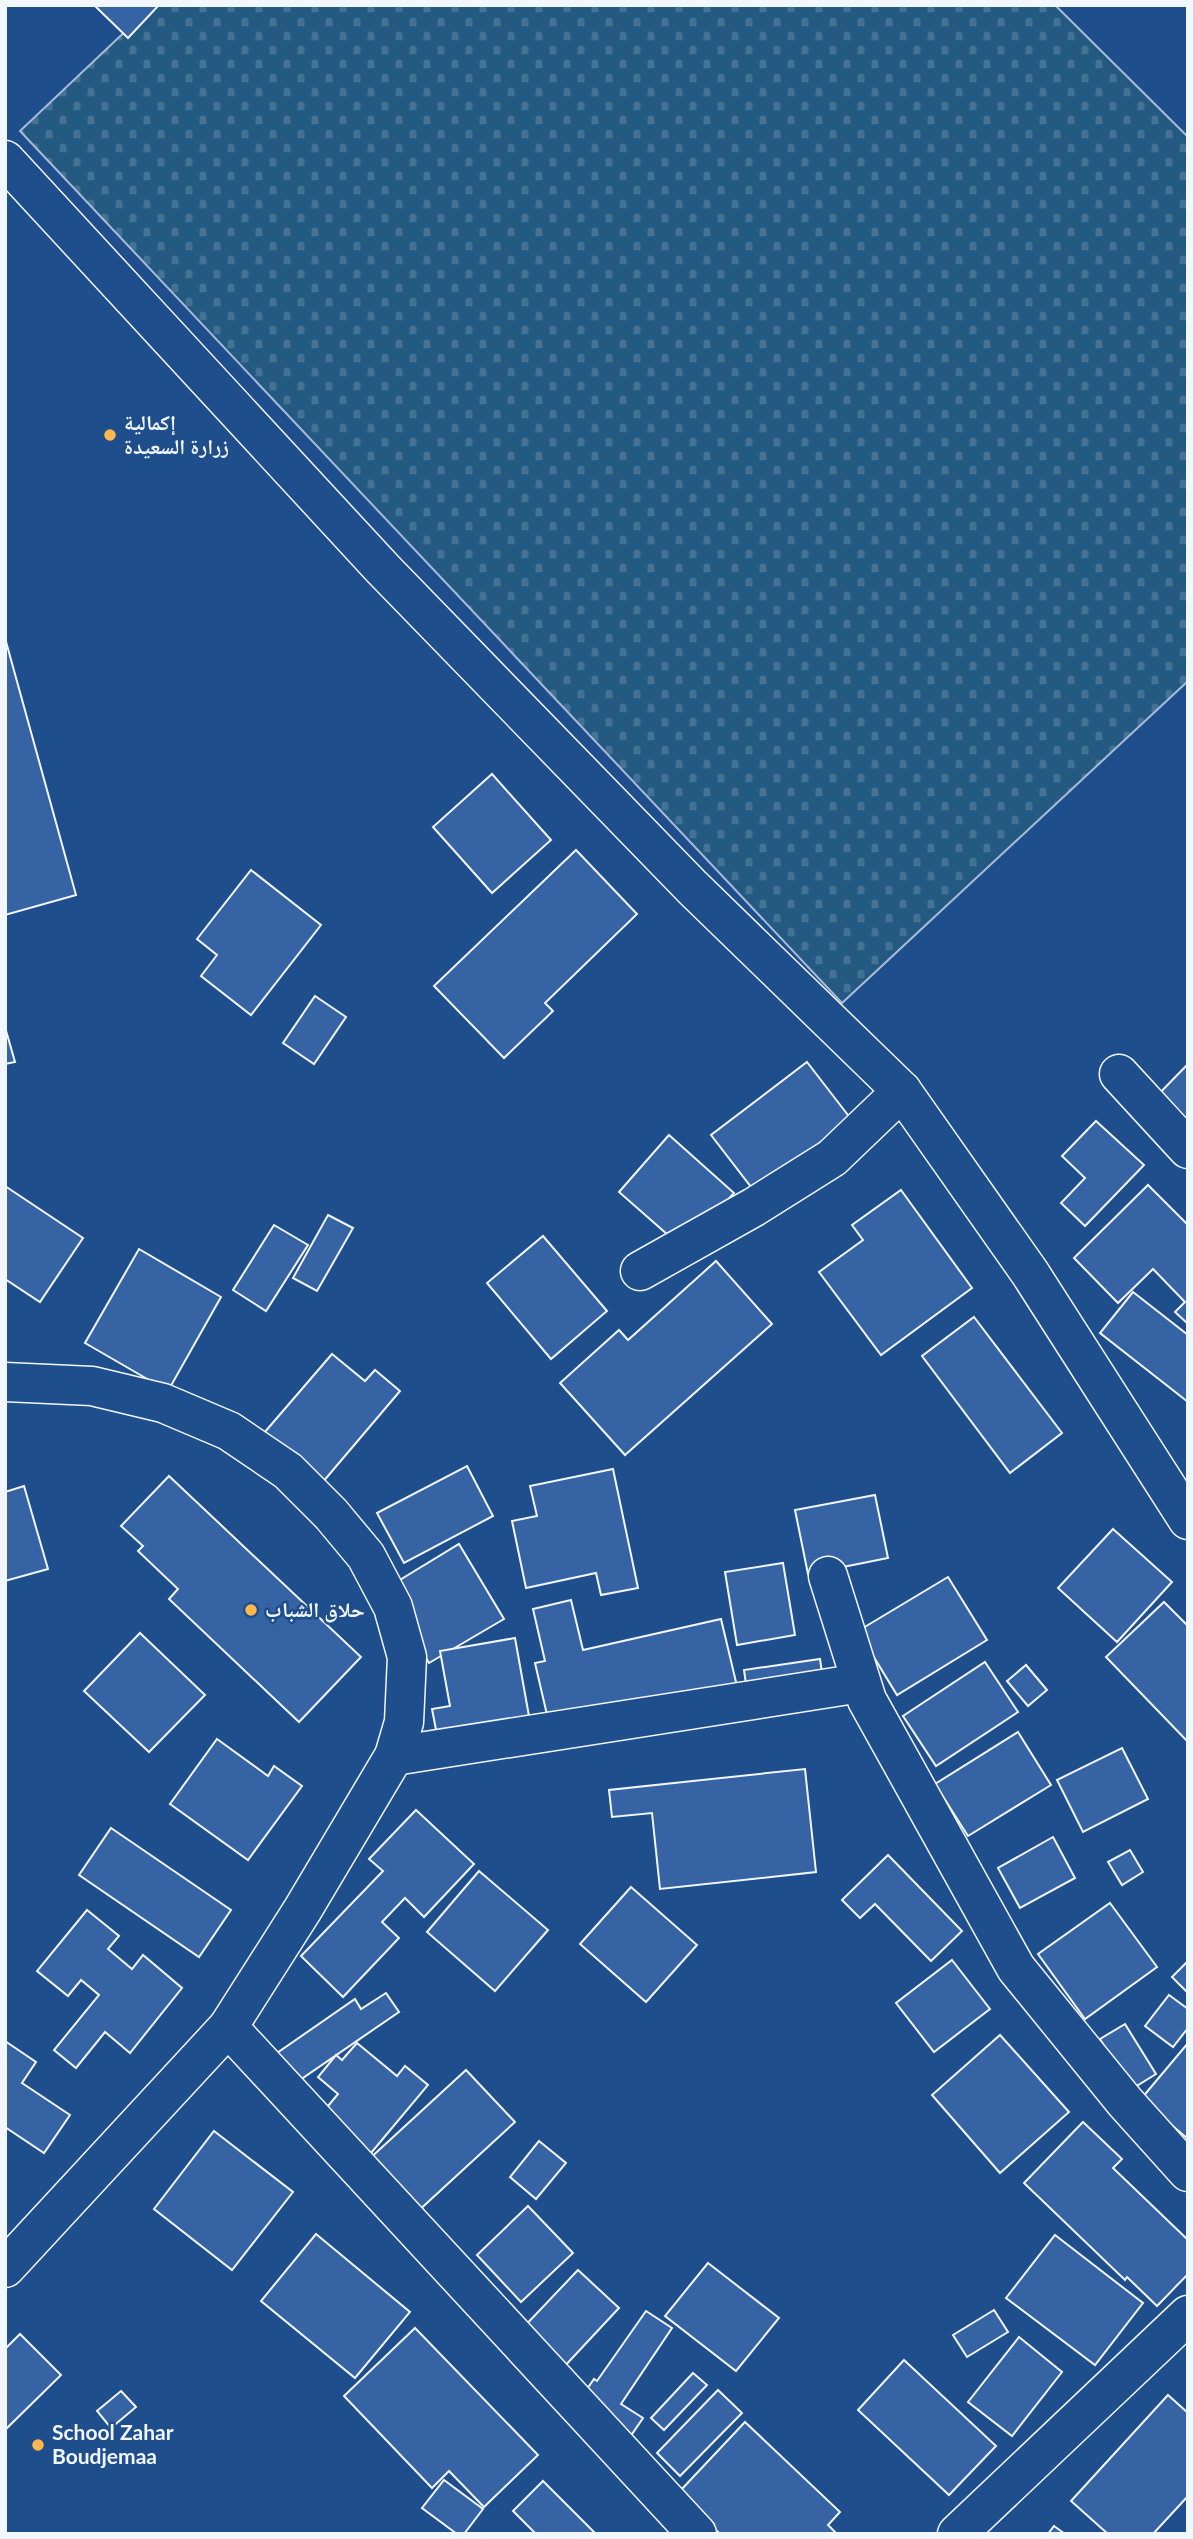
<svg xmlns="http://www.w3.org/2000/svg" width="1193" height="2539" font-family="Lato,'Noto Naskh Arabic',sans-serif">
	<style>
		.cemetery { fill: url(#cemetery-stones); stroke: #a8bbd7; stroke-width: 2 }
		.building { fill: #3563a3; stroke: #f2f6ff; stroke-width: 2 }
		.lines { fill: none; stroke-linecap: round; stroke-linejoin: round }
		.minor-casing { stroke: #f2f6ff; stroke-width: 41 }
		.major-casing { stroke: #f2f6ff; stroke-width: 41 }
		.minor { stroke: #1f4e8c; stroke-width: 38 }
		.major { stroke: #1f4e8c; stroke-width: 38 }
		.poi-dot { fill: #ffb74d; stroke: #1f4e8c; stroke-width: 2.5 }
		.labels { text-anchor: middle; stroke-width: 5; stroke-linejoin: round; paint-order: stroke }
		.poi-label { font-size: 21px; font-weight: bold; fill: #f2f6ff; stroke: #1f4e8c; text-anchor: start }
	</style>
	<defs>
		<pattern id="cemetery-stones" width="16" height="16" patternUnits="userSpaceOnUse" patternTransform="scale(1.75)"><rect width="16" height="16" fill="#245a82"/><path d="M2 7V4a2 2 0 0 1 4 0v3zM10 15v-3a2 2 0 0 1 4 0v3z" fill="#447295"/></pattern>
	</defs>
	<rect width="100%" height="100%" fill="#1f4e8c"/>
	<polygon class="cemetery" points="153,5 1055,5 1188,137 1188,681 842,1003 20,131"/>
	<g class="building">
		<polygon points="94,5 159,5 128,38"/>
		<polygon points="5,638 76,895 5,915"/>
		<polygon points="492,774 551,840 492,893 433,827"/>
		<polygon points="576,850 637,914 545,1003 553,1011 504,1058 434,986"/>
		<polygon points="251,870 321,925 251,1015 201,976 217,955 197,939"/>
		<polygon points="315,996 346,1017 314,1064 283,1043"/>
		<polygon points="5,1027 15,1062 5,1064"/>
		<polygon points="807,1062 851,1119 755,1192 711,1135"/>
		<polygon points="1188,1064 1188,1146 1147,1106"/>
		<polygon points="1096,1121 1144,1165 1085,1226 1061,1203 1085,1178 1062,1156"/>
		<polygon points="669,1135 734,1193 684,1249 619,1192"/>
		<polygon points="1148,1185 1188,1225 1188,1324 1175,1312 1185,1302 1153,1269 1118,1303 1074,1258"/>
		<polygon points="5,1186 83,1238 40,1302 5,1279"/>
		<polygon points="901,1190 972,1288 881,1355 819,1272 863,1240 852,1225"/>
		<polygon points="328,1215 353,1228 317,1291 293,1278"/>
		<polygon points="274,1225 308,1245 266,1311 233,1290"/>
		<polygon points="543,1236 607,1311 551,1359 487,1283"/>
		<polygon points="139,1249 221,1297 168,1391 85,1343"/>
		<polygon points="716,1261 772,1324 625,1455 560,1383 619,1330 628,1340"/>
		<polygon points="1133,1292 1188,1335 1188,1402 1100,1333"/>
		<polygon points="974,1317 1062,1433 1010,1473 922,1356"/>
		<polygon points="332,1354 365,1381 375,1370 400,1391 322,1483 264,1433"/>
		<polygon points="467,1466 493,1516 404,1563 377,1513"/>
		<polygon points="613,1469 638,1588 601,1595 596,1573 526,1588 512,1521 537,1516 530,1486"/>
		<polygon points="169,1476 361,1657 299,1722 169,1599 178,1589 138,1551 143,1546 121,1526"/>
		<polygon points="24,1486 48,1569 5,1581 5,1492"/>
		<polygon points="875,1495 888,1558 808,1574 795,1510"/>
		<polygon points="1113,1529 1172,1582 1117,1642 1058,1588"/>
		<polygon points="459,1544 504,1619 429,1663 385,1589"/>
		<polygon points="783,1563 795,1635 737,1645 725,1572"/>
		<polygon points="948,1577 987,1640 897,1695 858,1631"/>
		<polygon points="571,1600 583,1650 721,1619 741,1703 554,1745 535,1663 545,1661 533,1609"/>
		<polygon points="1164,1602 1188,1626 1188,1742 1106,1657"/>
		<polygon points="140,1633 205,1695 149,1752 84,1691"/>
		<polygon points="515,1638 534,1744 442,1761 432,1709 450,1706 440,1651"/>
		<polygon points="820,1659 826,1700 750,1712 744,1670"/>
		<polygon points="985,1662 1018,1712 936,1766 903,1716"/>
		<polygon points="1026,1665 1047,1690 1028,1706 1007,1681"/>
		<polygon points="1018,1732 1051,1785 968,1836 935,1784"/>
		<polygon points="217,1739 268,1776 274,1766 302,1786 248,1860 170,1804"/>
		<polygon points="1122,1748 1148,1799 1083,1832 1057,1780"/>
		<polygon points="805,1769 816,1872 660,1889 652,1813 612,1817 609,1790"/>
		<polygon points="416,1810 474,1864 424,1917 405,1898 382,1922 399,1938 343,1997 301,1956 383,1871 369,1859"/>
		<polygon points="111,1828 231,1910 199,1957 79,1875"/>
		<polygon points="1053,1837 1075,1878 1020,1908 998,1868"/>
		<polygon points="1130,1850 1143,1872 1122,1885 1108,1862"/>
		<polygon points="888,1855 962,1931 931,1961 875,1904 860,1918 842,1900"/>
		<polygon points="479,1871 548,1930 495,1991 427,1932"/>
		<polygon points="631,1887 697,1945 646,2002 580,1944"/>
		<polygon points="1110,1903 1157,1967 1085,2019 1038,1954"/>
		<polygon points="87,1910 119,1936 108,1949 132,1969 143,1955 182,1988 130,2053 105,2032 76,2068 54,2050 99,1995 81,1980 68,1996 37,1971"/>
		<polygon points="952,1960 990,2009 934,2052 896,2003"/>
		<polygon points="1188,1961 1188,1993 1172,1977"/>
		<polygon points="386,1993 399,2012 297,2082 277,2053 355,1999 361,2009"/>
		<polygon points="1169,1995 1188,2009 1188,2028 1173,2047 1145,2026"/>
		<polygon points="1125,2024 1156,2074 1130,2090 1100,2039"/>
		<polygon points="1000,2035 1069,2112 1000,2173 932,2095"/>
		<polygon points="5,2041 36,2062 22,2083 70,2115 44,2153 5,2127"/>
		<polygon points="357,2043 397,2076 405,2066 428,2085 371,2153 323,2112 338,2094 318,2077 336,2055 342,2060"/>
		<polygon points="1188,2043 1188,2139 1141,2099"/>
		<polygon points="466,2070 515,2122 416,2213 367,2161"/>
		<polygon points="1083,2122 1122,2159 1113,2168 1188,2240 1188,2274 1157,2306 1127,2277 1125,2280 1024,2183"/>
		<polygon points="214,2131 293,2192 232,2270 154,2209"/>
		<polygon points="539,2141 566,2163 536,2199 510,2177"/>
		<polygon points="528,2206 573,2253 521,2302 477,2255"/>
		<polygon points="316,2234 410,2312 355,2378 261,2301"/>
		<polygon points="1055,2235 1143,2303 1095,2365 1006,2298"/>
		<polygon points="708,2263 779,2318 736,2371 665,2316"/>
		<polygon points="578,2270 619,2308 562,2369 520,2331"/>
		<polygon points="994,2310 1008,2332 967,2357 953,2335"/>
		<polygon points="646,2311 672,2328 621,2404 643,2418 630,2437 578,2402 594,2379 597,2381"/>
		<polygon points="415,2328 538,2455 484,2507 449,2471 432,2488 344,2396"/>
		<polygon points="20,2334 61,2375 5,2430 5,2349"/>
		<polygon points="1019,2337 1062,2372 1012,2436 968,2402"/>
		<polygon points="904,2360 996,2446 949,2495 858,2410"/>
		<polygon points="693,2373 707,2385 664,2430 651,2418"/>
		<polygon points="718,2390 742,2413 680,2476 657,2453"/>
		<polygon points="121,2391 136,2407 111,2428 97,2411"/>
		<polygon points="1168,2395 1188,2413 1188,2496 1153,2534 1108,2534 1071,2501"/>
		<polygon points="745,2422 840,2512 828,2525 837,2534 720,2534 712,2526 714,2524 680,2491"/>
		<polygon points="444,2480 483,2509 464,2534 457,2534 422,2508"/>
		<polygon points="543,2481 595,2533 594,2534 536,2534 513,2511"/>
		<polygon points="1054,2526 1065,2534 1048,2534"/>
	</g>
	<g class="lines">
		<defs>
			<g id="minor">
				<polyline points="5,160 383,569 692,887 902,1091 1030,1273 1188,1520"/>
				<polyline points="1119,1074 1188,1149"/>
				<polyline points="640,1271 754,1207 832,1158 902,1091"/>
				<polyline points="828,1576 867,1700 1016,1968 1125,2102 1188,2172"/>
				<polyline points="394,1756 861,1683"/>
				<polyline points="5,2268 228,2027"/>
				<polyline points="957,2534 1188,2315"/>
			</g>
			<polyline id="major" points="5,1382 92,1386 163,1403 229,1431 288,1471 331,1514 366,1556 393,1607 407,1657 404,1722 394,1756 303,1909 228,2027 697,2534"/>
		</defs>
		<use href="#minor" class="minor-casing"/>
		<use href="#major" class="major-casing"/>
		<use href="#minor" class="minor"/>
		<use href="#major" class="major"/>
	</g>
	<g class="poi-dot">
		<circle cx="110" cy="435" r="7"/>
		<circle cx="251" cy="1610" r="7"/>
		<circle cx="38" cy="2445" r="7"/>
	</g>
	<g class="labels">
		<g class="poi-label">
			<text x="124" y="430">إكمالية<tspan x="124" dy="24">زرارة السعيدة</tspan></text>
			<text x="265" y="1617">حلاق الشباب</text>
			<text x="52" y="2440">School Zahar<tspan x="52" dy="24">Boudjemaa</tspan></text>
		</g>
	</g>
	<rect width="1193" height="2539" fill="none" stroke="#f2f6ff" stroke-width="14"/>
</svg>
